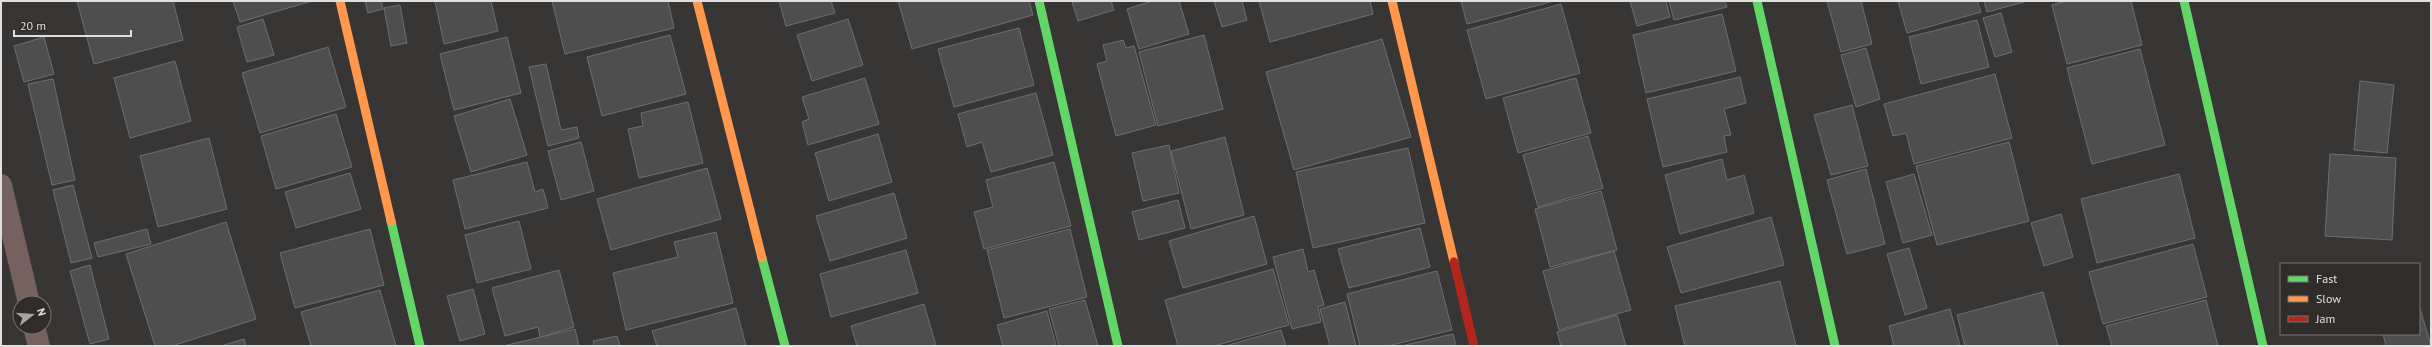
<svg xmlns="http://www.w3.org/2000/svg" width="2432" height="347" font-family="'PT Sans',sans-serif">
	<style>
		.building { fill: #4f4e4f; stroke: #6f6e6f }
		.lines { fill: none; stroke-linecap: round; stroke-linejoin: round }
		.street { stroke: #75625f; stroke-width: 22 }
		.fast { stroke: #63d668; stroke-width: 9 }
		.slow { stroke: #ff974d; stroke-width: 9 }
		.jam { stroke: #b3261e; stroke-width: 9 }
	</style>
	<rect width="100%" height="100%" fill="#383635"/>
	<g class="building">
		<polygon points="77,1 173,1 183,40 94,64"/>
		<polygon points="233,1 312,1 240,22"/>
		<polygon points="365,1 381,1 383,9 368,13"/>
		<polygon points="435,1 491,1 498,31 444,44"/>
		<polygon points="552,1 668,1 674,28 565,54"/>
		<polygon points="779,1 831,1 835,13 786,26"/>
		<polygon points="898,1 1029,1 1033,15 912,49"/>
		<polygon points="1111,1 1114,10 1078,21 1072,2"/>
		<polygon points="1152,1 1179,1 1189,34 1139,49 1127,9"/>
		<polygon points="1214,1 1242,1 1247,20 1222,27"/>
		<polygon points="1259,1 1370,1 1373,14 1270,42"/>
		<polygon points="1461,1 1554,1 1467,24"/>
		<polygon points="1630,1 1666,1 1670,17 1637,26"/>
		<polygon points="1669,1 1725,1 1727,7 1674,20"/>
		<polygon points="1827,1 1861,1 1872,44 1841,52"/>
		<polygon points="1898,1 1977,1 1981,12 1907,33"/>
		<polygon points="1984,1 2024,1 2024,2 1987,12"/>
		<polygon points="2066,1 2131,1 2142,45 2067,64 2052,5"/>
		<polygon points="1561,4 1580,73 1486,99 1467,30"/>
		<polygon points="400,5 407,43 391,46 384,8"/>
		<polygon points="2001,13 2012,52 1995,57 1983,18"/>
		<polygon points="1722,14 1736,71 1646,93 1633,35"/>
		<polygon points="263,19 274,55 247,62 237,27"/>
		<polygon points="848,19 863,65 812,81 797,35"/>
		<polygon points="1977,20 1989,67 1921,84 1909,37"/>
		<polygon points="1019,28 1034,85 954,107 938,49"/>
		<polygon points="670,35 686,94 602,116 587,57"/>
		<polygon points="1204,35 1223,109 1158,126 1139,52"/>
		<polygon points="44,37 54,74 24,82 14,46"/>
		<polygon points="507,37 521,93 454,110 440,54"/>
		<polygon points="1382,39 1411,137 1294,170 1266,72"/>
		<polygon points="1123,40 1126,48 1134,46 1156,125 1116,136 1097,64 1107,61 1103,45"/>
		<polygon points="328,47 346,107 260,133 242,73"/>
		<polygon points="1866,48 1880,99 1856,107 1841,55"/>
		<polygon points="2140,49 2165,145 2092,164 2067,68"/>
		<polygon points="175,61 191,121 130,138 114,78"/>
		<polygon points="546,64 561,130 577,127 579,138 548,146 529,67"/>
		<polygon points="1995,74 2012,138 1914,164 1906,133 1893,136 1884,104"/>
		<polygon points="1740,77 1746,103 1724,109 1731,135 1724,136 1727,152 1663,167 1647,99"/>
		<polygon points="865,78 879,124 808,145 802,122 809,119 802,97"/>
		<polygon points="1576,78 1591,133 1518,153 1503,98"/>
		<polygon points="53,79 75,180 52,185 28,84"/>
		<polygon points="2360,81 2394,85 2387,153 2354,150"/>
		<polygon points="1036,93 1053,155 991,172 982,142 967,147 958,114"/>
		<polygon points="510,99 527,155 471,172 454,116"/>
		<polygon points="688,102 703,163 639,178 628,129 643,126 641,113"/>
		<polygon points="1852,105 1868,166 1831,175 1814,115"/>
		<polygon points="336,114 352,167 276,189 261,136"/>
		<polygon points="878,134 892,182 829,201 815,153"/>
		<polygon points="1588,136 1603,188 1538,207 1523,155"/>
		<polygon points="1225,137 1244,215 1191,229 1171,151"/>
		<polygon points="209,138 227,209 158,227 140,156"/>
		<polygon points="581,142 594,191 561,200 548,151"/>
		<polygon points="2009,142 2029,221 1937,245 1916,166"/>
		<polygon points="1169,145 1179,193 1143,201 1132,153"/>
		<polygon points="1408,148 1425,223 1313,248 1296,172"/>
		<polygon points="2330,154 2396,158 2392,240 2325,236"/>
		<polygon points="1722,159 1727,180 1744,175 1754,213 1680,234 1665,175"/>
		<polygon points="527,162 535,192 543,189 548,208 465,229 453,180"/>
		<polygon points="1054,162 1071,226 984,249 974,212 993,207 986,180"/>
		<polygon points="707,168 721,219 611,250 597,199"/>
		<polygon points="1866,169 1885,244 1847,254 1827,180"/>
		<polygon points="350,173 361,209 296,228 285,192"/>
		<polygon points="1914,174 1932,235 1903,243 1886,182"/>
		<polygon points="2179,174 2195,238 2097,263 2081,199"/>
		<polygon points="73,185 92,258 71,263 53,190"/>
		<polygon points="1601,191 1617,250 1550,267 1535,209"/>
		<polygon points="894,193 907,238 830,261 816,216"/>
		<polygon points="1178,200 1185,228 1139,240 1132,212"/>
		<polygon points="2061,214 2073,257 2044,266 2031,223"/>
		<polygon points="1254,216 1267,264 1183,288 1169,241"/>
		<polygon points="1771,217 1784,265 1681,293 1667,247"/>
		<polygon points="519,221 531,269 477,283 465,235"/>
		<polygon points="226,222 256,319 172,346 155,346 126,254"/>
		<polygon points="1420,228 1430,267 1349,288 1338,249"/>
		<polygon points="147,229 151,244 98,257 94,243"/>
		<polygon points="370,229 384,285 295,308 280,253"/>
		<polygon points="1070,229 1087,297 1004,318 987,250"/>
		<polygon points="716,232 733,303 626,330 613,273 678,257 674,242"/>
		<polygon points="2193,244 2207,297 2103,324 2089,272"/>
		<polygon points="1909,248 1927,308 1905,315 1887,254"/>
		<polygon points="1303,249 1308,272 1314,270 1324,305 1318,307 1321,322 1292,329 1273,257"/>
		<polygon points="906,250 918,293 831,317 820,274"/>
		<polygon points="1614,251 1631,310 1559,330 1543,271"/>
		<polygon points="90,265 109,339 90,344 70,271"/>
		<polygon points="1273,269 1289,325 1214,346 1178,346 1165,300"/>
		<polygon points="559,270 574,327 540,337 538,327 505,336 492,288"/>
		<polygon points="1437,271 1452,330 1388,346 1360,346 1347,294"/>
		<polygon points="1780,281 1796,346 1685,346 1675,306"/>
		<polygon points="473,289 485,334 460,341 447,296"/>
		<polygon points="380,290 396,346 311,346 301,312"/>
		<polygon points="2043,292 2058,346 1965,346 1957,315"/>
		<polygon points="1085,300 1098,346 1059,346 1049,309"/>
		<polygon points="2206,300 2218,346 2112,346 2106,326"/>
		<polygon points="1345,302 1356,346 1330,346 1320,309"/>
		<polygon points="924,304 936,346 857,346 851,326"/>
		<polygon points="2419,305 2431,346 2386,346 2383,334 2419,334"/>
		<polygon points="736,308 746,346 657,346 652,331"/>
		<polygon points="1950,309 1960,346 1894,346 1889,326"/>
		<polygon points="1047,311 1056,346 1003,346 997,325"/>
		<polygon points="1617,315 1626,346 1561,346 1557,332"/>
		<polygon points="575,329 579,346 503,346"/>
		<polygon points="1281,330 1286,346 1225,346"/>
		<polygon points="1453,334 1456,346 1401,346"/>
		<polygon points="617,336 620,346 594,346 593,341"/>
		<polygon points="244,339 246,346 221,346"/>
	</g>
	<g class="lines">
		<g class="street">
			<polyline points="1,185 29,303"/>
			<polyline points="34,327 39,346"/>
		</g>
		<g class="fast">
			<polyline points="1039,1 1118,346"/>
			<polyline points="1757,1 1835,346"/>
			<polyline points="2184,1 2263,346"/>
			<polyline points="391,221 420,346"/>
			<polyline points="762,258 785,346"/>
		</g>
		<g class="slow">
			<polyline points="340,1 391,221"/>
			<polyline points="697,1 762,258"/>
			<polyline points="1392,1 1454,262"/>
		</g>
		<polyline class="jam" points="1454,262 1474,346"/>
	</g>
	<rect width="2432" height="347" fill="none" stroke="#e1e0de" stroke-width="4"/>
	<rect x="2280" y="263" width="140" height="72" fill="#2f2c2a" stroke="#767472"/>
	<rect x="2288" y="276" width="20" height="6" fill="#63d668" stroke="#767472"/>
	<text x="2316" y="283" font-size="12" fill="#e1e0de">Fast</text>
	<rect x="2288" y="296" width="20" height="6" fill="#ff974d" stroke="#767472"/>
	<text x="2316" y="303" font-size="12" fill="#e1e0de">Slow</text>
	<rect x="2288" y="316" width="20" height="6" fill="#b3261e" stroke="#767472"/>
	<text x="2316" y="323" font-size="12" fill="#e1e0de">Jam</text>
	<g transform="translate(32 315) rotate(73)"><circle r="19" fill="#2f2c2a" stroke="#767472"/>
	<path d="M0-3L7 15L0 10L-7 15Z" fill="#a6a4a3"/>
	<text y="-6" font-size="11" font-weight="bold" text-anchor="middle" fill="#e1e0de">N</text>
	</g>
	<path d="M14 30v6h117v-6" fill="none" stroke="#e1e0de" stroke-width="2"/>
	<text x="20" y="30" font-size="12" fill="#e1e0de" stroke="#2f2c2a" stroke-width="3" paint-order="stroke">20 m</text>
</svg>
